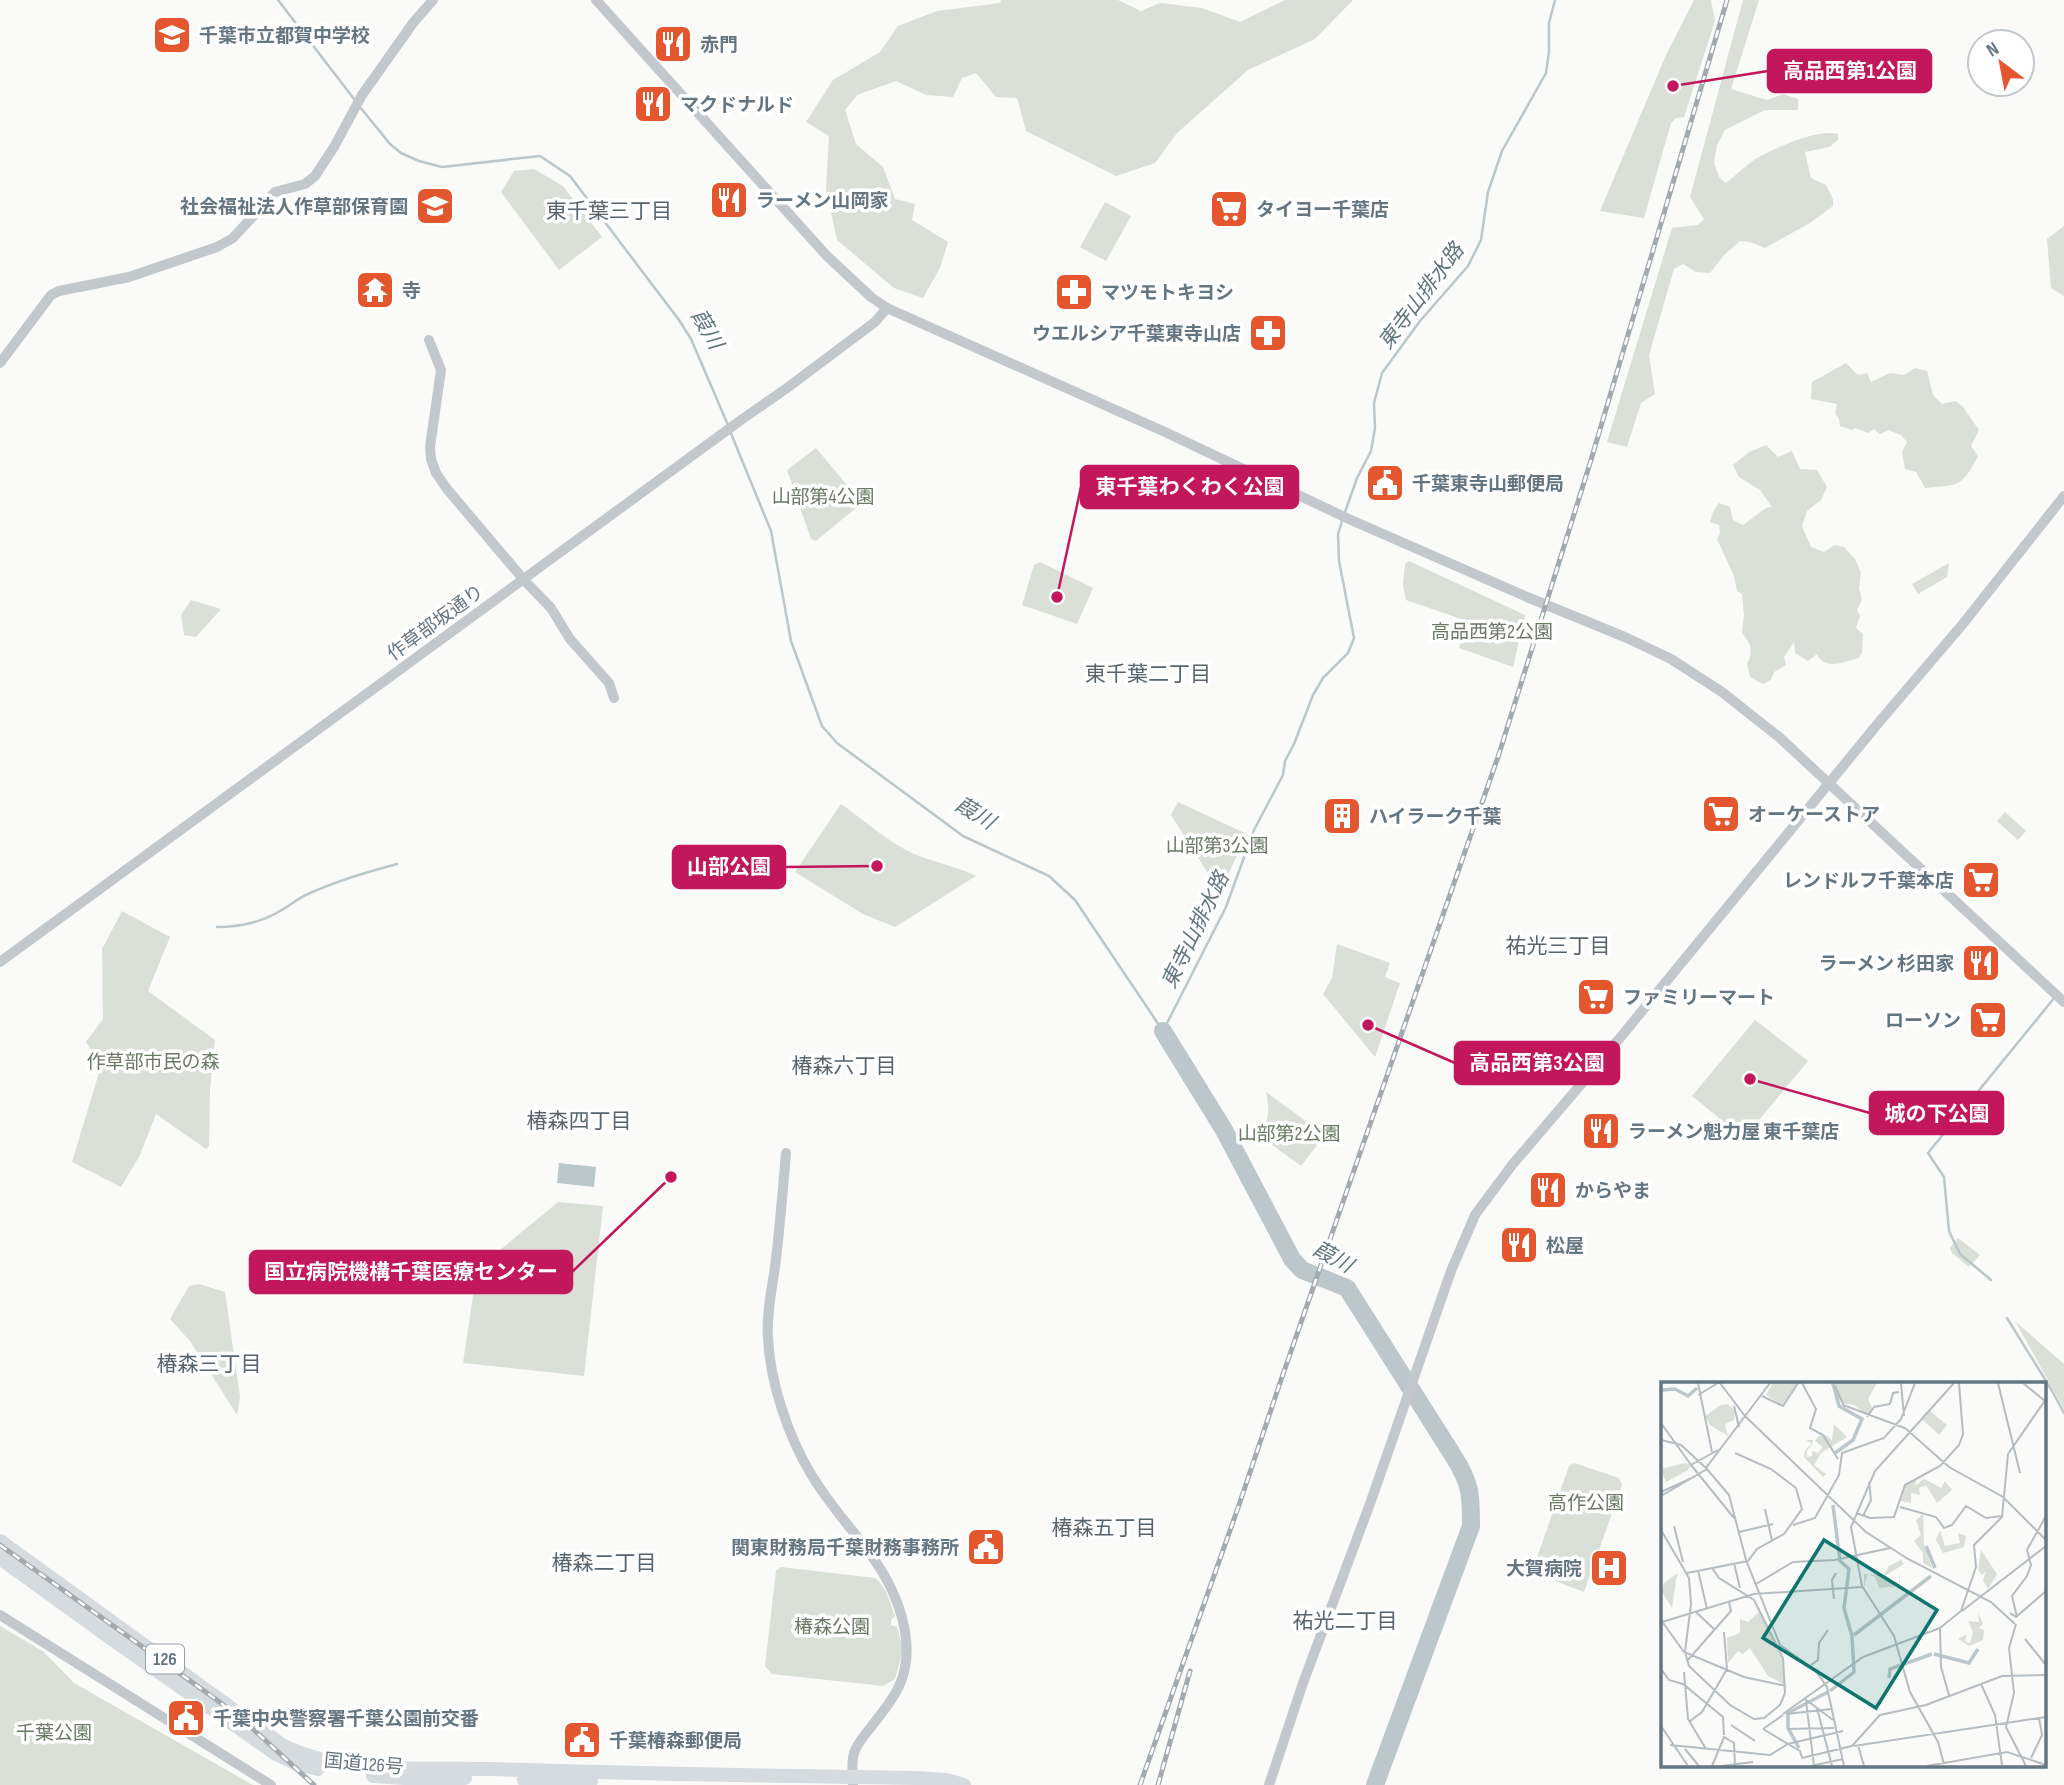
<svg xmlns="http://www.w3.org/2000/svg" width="2064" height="1785" font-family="'Sofia Sans Condensed','Noto Sans JP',sans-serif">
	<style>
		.green { fill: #dadfd7 }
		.water { fill: #bbc7cb }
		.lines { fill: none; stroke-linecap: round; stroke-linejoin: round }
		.stream { stroke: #bbc7cb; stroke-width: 2.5 }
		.river { stroke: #bbc7cb; stroke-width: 18 }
		.tertiary { stroke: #c3c8cc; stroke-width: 10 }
		.trunk { stroke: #d6dbdf; stroke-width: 14 }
		.rail-casing { stroke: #a2aab0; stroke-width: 5 }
		.rail { stroke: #fff; stroke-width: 2.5; stroke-dasharray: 8; stroke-linecap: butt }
		.labels { text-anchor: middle; stroke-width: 7; stroke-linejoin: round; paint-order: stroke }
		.shield { fill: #fff; stroke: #939fa8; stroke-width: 2 }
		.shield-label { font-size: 18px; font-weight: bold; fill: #657683 }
		.poi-label { font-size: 19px; font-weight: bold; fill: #657683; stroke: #fff; text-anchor: start }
		.park-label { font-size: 19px; fill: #687a64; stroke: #fff }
		.street-label { font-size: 19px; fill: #657683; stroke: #fff }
		.neighbourhood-label { font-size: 21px; fill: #57646e; stroke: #fff }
		.water-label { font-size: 21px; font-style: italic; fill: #60757c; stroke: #fff }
		.inset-river { fill: none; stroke: #bbc7cb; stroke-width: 3.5 }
		.inset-road { fill: none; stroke: #b5bdc2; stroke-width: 2 }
		.view { fill: #0f766e; fill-opacity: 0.15; stroke: #0f766e; stroke-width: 3.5 }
		.inset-edge { fill: none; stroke: #657683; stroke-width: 3.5 }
		.leader { fill: none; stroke: #c2185b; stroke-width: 2.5 }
		.callout-dot { fill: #c2185b; stroke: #fff; stroke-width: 2.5 }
		.callout { fill: #c2185b; stroke: #c2185b; stroke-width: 2.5 }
		.callout-label { font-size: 21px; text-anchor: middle; font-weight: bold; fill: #fff }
	</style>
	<rect width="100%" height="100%" fill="#fafaf8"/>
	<g class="green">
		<polygon points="1001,0 1118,0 1141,11 1160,3 1202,8 1240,22 1285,0 1353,0 1315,39 1248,70 1177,133 1155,163 1116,176 1026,131 1017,98 996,97 976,73 962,78 953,97 926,95 896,81 857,95 845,110 856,144 883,167 895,199 915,204 912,220 948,242 940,268 923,298 894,288 837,240 826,189 829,136 806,122 833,80 880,52 898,26 937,11 1000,3"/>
		<polygon points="1694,0 1711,0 1715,21 1684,117 1676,118 1671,123 1644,218 1600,211 1666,55"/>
		<path d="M1743,0h16l-28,89 36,11 16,-6 15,5v11h-33l-40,20 -8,15 -3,18 5,14 7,6c10,-8 20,-18 31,-25 18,-10 61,-30 81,-24v6l-9,7 -24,5 6,26 15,7 7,14v7l-23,17 -45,25 -15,-6 -10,-1 -16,14 -14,18 -14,-1 -13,-8 -9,5 -25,86 6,39 -14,9 -14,44 -20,-5 65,-214 26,-3 6,-6 -14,-22z"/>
		<polygon points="534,169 563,186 602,237 559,270 501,192 514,171"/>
		<polygon points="1105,202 1131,216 1106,261 1080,247"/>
		<polygon points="2064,226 2064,296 2051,288 2047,239"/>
		<path d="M1846,363l12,12 9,-2 4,9 19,-9 14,2 11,-7 12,3 6,24 9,9 14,-3 7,6 16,23 -8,16 7,10c-16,31 -19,29 -53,32l-9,-16 -11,-3 -3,-17 5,-10 -6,-7 -13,-5 -8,4 -6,-5 -6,4 -13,-5 -3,2 -12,-4 -1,-7 -4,-6 2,-9 -26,-5 1,-17z"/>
		<path d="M1766,445l12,12 14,-6 8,18 17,1 10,17 -6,13 -14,11 -5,15 9,21 13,5 11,-7 9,2 11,12 6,14 -2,15 3,12 -5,10 3,6 -4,12 7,6 -1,19 -3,5c-15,4 -35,13 -42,-4l-9,7 -13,-8 -1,-11 -10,15 2,8 -12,7 -3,8 -8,4 -13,-7 -3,-13c7,-13 4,-20 -5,-31l2,-18 -2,-21 -5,-3 -3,-15 -17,-37 3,-6 -1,-8 -9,-3 3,-10 6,-9 11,4 3,13 10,5 23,-17 6,-1 -12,-17 -21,-13 -6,-12 16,-13z"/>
		<polygon points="816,448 862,503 816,541 811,539 787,470"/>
		<polygon points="1409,561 1525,615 1513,667 1459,648 1467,621 1406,600 1403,585 1405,564"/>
		<polygon points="1040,562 1093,588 1077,624 1022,605 1034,565"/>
		<polygon points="1949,563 1947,577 1918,594 1912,584"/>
		<polygon points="191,600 221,609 196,637 184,635 181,615"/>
		<polygon points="1178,802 1247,834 1220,892 1171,815"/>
		<path d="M841,804c23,16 53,43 78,52 19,7 38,11 57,20l-81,51 -32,-13 -68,-42z"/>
		<polygon points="2005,812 2026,831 2018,840 1997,821"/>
		<polygon points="122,911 170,937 148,991 215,1040 210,1090 209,1146 206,1149 156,1114 140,1155 121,1187 72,1162 101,1066 86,1042 103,1019 102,949"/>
		<polygon points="1337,944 1390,963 1385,977 1400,983 1375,1057 1323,994 1332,978"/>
		<polygon points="1755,1020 1808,1061 1744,1138 1692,1096"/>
		<path d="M1266,1092l59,43 -24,31 -41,-30c9,-15 10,-27 6,-44z"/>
		<polygon points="558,1202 603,1206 584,1376 463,1363 477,1269"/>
		<polygon points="1958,1238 1980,1255 1969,1267 1952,1253 1950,1248"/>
		<polygon points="199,1284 225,1292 240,1397 237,1415 190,1341 170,1319 189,1286"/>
		<polygon points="2015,1321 2064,1364 2064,1409"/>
		<polygon points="1574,1463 1619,1478 1622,1485 1584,1592 1532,1572 1569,1466"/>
		<path d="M781,1567l94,11c12,9 15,25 20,38l-4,4v5l6,2 6,23 -8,29 -12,7 -111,-12 -7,-8 11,-95z"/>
		<polygon points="0,1626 44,1652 74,1683 253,1785 0,1785"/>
	</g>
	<polygon class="water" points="559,1163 596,1167 594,1187 557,1183"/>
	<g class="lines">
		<g class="stream">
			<polyline points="278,0 354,99"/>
			<polyline points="360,107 390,144 401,153 419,161 442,167 540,156 570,176 679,320 691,339 728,425"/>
			<polyline points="730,431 771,531 791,641 822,726 837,743 963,836 1049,876 1075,900 1163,1031 1226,907 1254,830 1283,775 1285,761 1294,744 1313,695 1323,678 1348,653 1354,638 1339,561 1338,534 1342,521"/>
			<polyline points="1344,515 1357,478 1371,451 1375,428 1374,403 1382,373 1420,321 1468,266 1481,240 1488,192 1502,151 1546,73 1549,52 1549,23 1555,0"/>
			<path d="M217,927c22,0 43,-4 63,-16 10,-5 18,-13 28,-17 28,-13 59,-22 89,-30"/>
			<polyline points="1991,1280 1960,1254 1949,1231 1944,1177 1928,1153 2055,997"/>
			<polyline points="2007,1318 2051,1389 2064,1413"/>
		</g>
		<path class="river" d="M1163,1031l61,99 68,129 10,11 45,18 107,169c17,27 17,38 17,69l-96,259"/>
		<g class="tertiary">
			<polyline points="596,0 827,256 871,297 887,308 1165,432 1351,520 1527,597 1627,638 1671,659 1722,692 1779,737 2064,1002"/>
			<polyline points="429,340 441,370 430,447 431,459 436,473 447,489 524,580 551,608 570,639 609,683 614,698"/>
			<polyline points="0,363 51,295 59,291 129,277 217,247 233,238 275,192 305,184 315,176 334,147 362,95 413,23 433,0"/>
			<polyline points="0,962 741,420 787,388 875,322 887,308"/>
			<path d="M786,1153c-3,36 -6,71 -10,106 -3,26 -10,53 -8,79 2,44 20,98 43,136 33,56 82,89 94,157 7,44 -8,63 -34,96 -6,8 -14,16 -17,26 -3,10 -1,22 -1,32"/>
			<polyline points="0,1615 271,1785"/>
			<polyline points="1269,1785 1303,1683 1371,1501 1451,1271 1475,1215 1512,1165 1601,1061 1880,721 1962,625 2064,496"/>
		</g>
		<g class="trunk">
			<path d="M0,1541l282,204c61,31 141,22 209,24 142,5 284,7 425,9l30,2 18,5"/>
			<polyline points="0,1558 112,1639 276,1754 297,1764 318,1769"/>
			<polyline points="373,1776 419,1779 465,1778"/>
			<polyline points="524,1780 591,1781"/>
		</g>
		<defs>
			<g id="rail">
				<polyline points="0,1545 217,1700 253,1729 314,1785"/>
				<polyline points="1140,1785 1239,1505 1281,1380 1499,754 1591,460 1727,0"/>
				<polyline points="1158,1785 1190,1671"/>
			</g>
		</defs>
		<use href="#rail" class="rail-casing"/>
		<use href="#rail" class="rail"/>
	</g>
	<defs>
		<symbol id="school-square" viewBox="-11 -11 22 22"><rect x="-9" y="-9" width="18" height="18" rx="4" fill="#e4572e" stroke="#fff"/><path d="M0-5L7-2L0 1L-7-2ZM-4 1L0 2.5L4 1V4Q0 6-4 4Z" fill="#fff"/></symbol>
		<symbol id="restaurant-square" viewBox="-11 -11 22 22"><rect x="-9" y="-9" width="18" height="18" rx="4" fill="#e4572e" stroke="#fff"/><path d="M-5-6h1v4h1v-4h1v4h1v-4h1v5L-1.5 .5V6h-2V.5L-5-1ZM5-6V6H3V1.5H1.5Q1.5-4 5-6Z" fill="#fff"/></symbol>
		<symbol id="supermarket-square" viewBox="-11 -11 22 22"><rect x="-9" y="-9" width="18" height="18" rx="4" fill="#e4572e" stroke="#fff"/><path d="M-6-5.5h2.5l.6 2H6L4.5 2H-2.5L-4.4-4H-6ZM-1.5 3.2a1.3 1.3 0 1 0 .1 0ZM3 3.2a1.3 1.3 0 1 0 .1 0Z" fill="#fff"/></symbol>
		<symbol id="temple-square" viewBox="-11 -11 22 22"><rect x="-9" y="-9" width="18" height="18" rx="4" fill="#e4572e" stroke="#fff"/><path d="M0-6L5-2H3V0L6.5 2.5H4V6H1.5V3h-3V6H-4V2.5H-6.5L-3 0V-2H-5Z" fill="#fff"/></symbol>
		<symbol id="pharmacy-square" viewBox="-11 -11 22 22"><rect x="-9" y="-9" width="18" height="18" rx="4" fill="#e4572e" stroke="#fff"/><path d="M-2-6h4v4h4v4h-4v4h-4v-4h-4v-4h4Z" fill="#fff"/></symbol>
		<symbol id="civic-square" viewBox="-11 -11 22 22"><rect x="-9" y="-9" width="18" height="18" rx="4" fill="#e4572e" stroke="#fff"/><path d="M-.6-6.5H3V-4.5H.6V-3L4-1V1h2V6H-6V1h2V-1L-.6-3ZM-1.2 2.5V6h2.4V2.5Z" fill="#fff"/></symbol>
		<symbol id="building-square" viewBox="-11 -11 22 22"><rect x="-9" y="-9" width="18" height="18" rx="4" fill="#e4572e" stroke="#fff"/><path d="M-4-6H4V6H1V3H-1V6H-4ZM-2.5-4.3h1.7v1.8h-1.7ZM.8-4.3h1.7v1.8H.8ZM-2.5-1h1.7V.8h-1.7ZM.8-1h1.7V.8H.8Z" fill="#fff"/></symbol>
		<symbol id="hospital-square" viewBox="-11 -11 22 22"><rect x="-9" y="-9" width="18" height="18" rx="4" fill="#e4572e" stroke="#fff"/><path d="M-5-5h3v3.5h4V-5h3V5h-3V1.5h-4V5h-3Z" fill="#fff"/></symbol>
	</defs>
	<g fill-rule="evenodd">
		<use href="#school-square" x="150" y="13" width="44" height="44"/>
		<use href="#restaurant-square" x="651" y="22" width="44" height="44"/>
		<use href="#restaurant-square" x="631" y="82" width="44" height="44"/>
		<use href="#restaurant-square" x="707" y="178" width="44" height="44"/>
		<use href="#school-square" x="413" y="184" width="44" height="44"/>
		<use href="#supermarket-square" x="1207" y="187" width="44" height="44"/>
		<use href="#temple-square" x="353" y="268" width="44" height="44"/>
		<use href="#pharmacy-square" x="1052" y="270" width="44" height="44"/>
		<use href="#pharmacy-square" x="1246" y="311" width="44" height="44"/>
		<use href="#civic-square" x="1363" y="461" width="44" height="44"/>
		<use href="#supermarket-square" x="1699" y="792" width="44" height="44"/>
		<use href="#building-square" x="1320" y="794" width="44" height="44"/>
		<use href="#supermarket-square" x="1959" y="858" width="44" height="44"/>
		<use href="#restaurant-square" x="1959" y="941" width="44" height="44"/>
		<use href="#supermarket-square" x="1574" y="975" width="44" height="44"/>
		<use href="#supermarket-square" x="1966" y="998" width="44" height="44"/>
		<use href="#restaurant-square" x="1579" y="1109" width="44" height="44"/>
		<use href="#restaurant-square" x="1526" y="1168" width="44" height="44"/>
		<use href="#restaurant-square" x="1497" y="1223" width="44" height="44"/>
		<use href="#civic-square" x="964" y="1525" width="44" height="44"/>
		<use href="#hospital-square" x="1587" y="1546" width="44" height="44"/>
		<use href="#civic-square" x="164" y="1696" width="44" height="44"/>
		<use href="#civic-square" x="560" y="1718" width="44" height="44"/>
	</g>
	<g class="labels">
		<rect class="shield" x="146" y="1644.5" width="38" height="29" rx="5"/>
		<g class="shield-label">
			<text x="165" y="1665">126</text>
		</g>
		<g class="poi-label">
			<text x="199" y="42">千葉市立都賀中学校</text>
			<text x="700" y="51">赤門</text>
			<text x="680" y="111">マクドナルド</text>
			<text x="756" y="207">ラーメン山岡家</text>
			<text x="408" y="213" text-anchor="end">社会福祉法人作草部保育園</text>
			<text x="1256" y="216">タイヨー千葉店</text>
			<text x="402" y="297">寺</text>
			<text x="1101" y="299">マツモトキヨシ</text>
			<text x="1241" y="340" text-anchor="end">ウエルシア千葉東寺山店</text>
			<text x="1412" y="490">千葉東寺山郵便局</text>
			<text x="1748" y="821">オーケーストア</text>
			<text x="1369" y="823">ハイラーク千葉</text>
			<text x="1954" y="887" text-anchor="end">レンドルフ千葉本店</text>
			<text x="1954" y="970" text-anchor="end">ラーメン 杉田家</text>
			<text x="1623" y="1004">ファミリーマート</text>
			<text x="1961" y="1027" text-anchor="end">ローソン</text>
			<text x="1628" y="1138">ラーメン魁力屋 東千葉店</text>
			<text x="1575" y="1197">からやま</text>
			<text x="1546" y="1252">松屋</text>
			<text x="959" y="1554" text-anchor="end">関東財務局千葉財務事務所</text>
			<text x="1582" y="1575" text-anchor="end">大賀病院</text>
			<text x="213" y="1725">千葉中央警察署千葉公園前交番</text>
			<text x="609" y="1747">千葉椿森郵便局</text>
		</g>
		<g class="park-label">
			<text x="823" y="503">山部第4公園</text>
			<text x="1492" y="638">高品西第2公園</text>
			<text x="1217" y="852">山部第3公園</text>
			<text x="153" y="1068">作草部市民の森</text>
			<text x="1289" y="1140">山部第2公園</text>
			<text x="1586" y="1509">高作公園</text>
			<text x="832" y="1633">椿森公園</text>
			<text x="54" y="1739">千葉公園</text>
		</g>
		<g class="street-label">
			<text transform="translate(435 622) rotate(-36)" y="7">作草部坂通り</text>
			<text transform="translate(364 1763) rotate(5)" y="7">国道126号</text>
		</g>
		<g class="neighbourhood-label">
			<text x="609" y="218">東千葉三丁目</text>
			<text x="1148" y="681">東千葉二丁目</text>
			<text x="1558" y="953">祐光三丁目</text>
			<text x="844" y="1073">椿森六丁目</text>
			<text x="579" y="1128">椿森四丁目</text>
			<text x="209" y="1371">椿森三丁目</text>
			<text x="1104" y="1535">椿森五丁目</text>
			<text x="604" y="1570">椿森二丁目</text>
			<text x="1345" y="1628">祐光二丁目</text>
		</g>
		<g class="water-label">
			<text transform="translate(1421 296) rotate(-53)" y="7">東寺山排水路</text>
			<text transform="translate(707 329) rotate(60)" y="7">葭川</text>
			<text transform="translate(975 813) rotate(31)" y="7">葭川</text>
			<text transform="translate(1195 930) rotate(-64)" y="7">東寺山排水路</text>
			<text transform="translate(1333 1257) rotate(29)" y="7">葭川</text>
		</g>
	</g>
	<g transform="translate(1661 1382)">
		<rect width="385" height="385" fill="#fafaf8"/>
		<path d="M112,1h25l-16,22 -16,-10zM169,1h58h-11l-9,16 4,9 -4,8 -14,-11 -13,-2zM60,23l7,-1 7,7 -1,9 -9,4 3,12 -18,-11 -5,-9zM269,29l17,14 -8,10 -17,-16zM173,42l13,13 -26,16 -7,12 12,9 -3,3 -19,-20 1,-7 7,-6 -6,-4h7l-1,5 -5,5v7l5,-1v-5l6,2 5,-6 -8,-6 3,-5 8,-1 6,5zM24,81l6,2 -3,5 -22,12 -5,-13zM263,97l17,9 4,-7 7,9 -15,13 -11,-18 -7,3 1,7 -9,-2v10l-10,-2 4,-17 12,-4 -2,6zM262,132l1,30 8,24 -9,-5v-10l-9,-12 7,-6 -5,-15zM279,148l5,16 15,-3 -2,-10 8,3 -2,11 -21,6 -7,-13zM320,168l16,24 -9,15 -5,-9 3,-9 -4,4 -4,-5zM240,178l3,4 -19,12 14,8 1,-9v11l-21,2 -4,-11 -7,-3 -4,14v-14l20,1 5,-9zM17,191l-2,7 -4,28 -10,-16 2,-9zM98,230l23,45 3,28 -17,-9 -18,-28 -7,6 -5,-3 -10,12 -1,-25 13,-5v-14l8,3zM317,231l5,10 -4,5 5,2 -1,10 -14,6 -11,-7 9,-5 -2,7 5,2 3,-11 -5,-11 11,1z" fill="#dadfd7"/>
		<path class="inset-river" d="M172,1l6,23 23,13 -9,21 -18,13M1,8l13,-1 13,7 9,-8M172,123l7,56 9,8 -5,39 8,28M265,164l9,22M193,253l77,-59M273,272l35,9 9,-14M228,296l1,-9 42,-15M169,309l24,-19 -2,-36M138,366l-11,-20v-15l40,-21"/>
		<path class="inset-road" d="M37,1l14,69M59,1l25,33 121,116 42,27 83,43 24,22M109,1l-64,85 23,27 17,65 34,85 35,25 12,17 17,79M141,1l14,26 -6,19 13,7 15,24M240,1l3,33M337,1l22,90M362,1l22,18M174,4l9,20M37,13l20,-12M101,14l21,10 15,-23M182,23l62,23 44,39 54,30 43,43M73,24l5,21M206,35l7,-10 16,-3 3,-11 6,-1M0,41l30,42M0,58l20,5 25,23M57,68l-27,15 43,53M0,110l33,-15M0,114l46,-27M239,125l36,10 8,11 8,-3 14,-19 20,12 16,-2M104,127l7,32M195,131l14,5 24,-1 11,-32 35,-19 19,-21 4,-11 -4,-51M202,134l8,-16 -2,-18M132,143l22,-7 24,-43 3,-22 42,-15 17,-19 14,-36M13,144l9,36M0,148l28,48 2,26 -6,48 4,14 41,39 24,14 10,-1 16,-13 5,-12M78,150l34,-8M73,181l6,25M51,186l7,10 35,22 29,58 2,35M37,188l9,39M26,191l61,-12 9,-12 27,-15 18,-25 -6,-21 -25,-19 -36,-16M95,202l37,-22 42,-2 55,-12M173,217l-2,-19 4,-7M301,229l84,-65M35,230l18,17M349,231l6,4 30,-26M356,235l-5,-21 15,-20 4,-11 -4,-15 19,-34M0,238l23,32 60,25 42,9M1,240l92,-28 108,-7M355,242l-7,24 5,45 -8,34 20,39M364,257l21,26M26,279l44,-50 -2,-9M150,283l7,-5 1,-17 9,-13M0,287l8,11 14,4 40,33 1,18M23,290l4,47 18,30M320,302l14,31 7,50M288,313l-8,-28 -1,-39 21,-17 15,-44 -2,-22 28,-28 6,-63 38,-55M144,317l28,21M145,319l8,65M156,326l15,58M122,332l80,-57 77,-29M125,332l45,-5M28,340l13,-10 25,-43 -3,-37M70,343l24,16M0,344l27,40M102,347l25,15 55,-13M102,347l20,-14M126,347l47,-1M9,363l100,10 18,-11 12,7 2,7M197,363l6,21M193,364l192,-29M24,367l14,17M141,376l50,-12 28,-31 46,-10 76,-29 44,-1M370,376l11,-23 -3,-17M283,382l-6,-22 -28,-50 -16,-56 -32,-50 -11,-59 24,-56 79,-88M51,384l12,-29 10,6 1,23M60,384l32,-4M150,384l32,-7M266,384l80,-14 39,13"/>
		<path class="view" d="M163,158l113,70 -61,98 -113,-70z"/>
		<rect width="385" height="385" class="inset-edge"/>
	</g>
	<path class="leader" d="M1673 86L1768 71M1057 597L1081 487M877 866L785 867M1368 1025L1455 1063M1750 1079L1870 1113M671 1177L572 1272"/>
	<g class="callout-dot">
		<circle cx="1673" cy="86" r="7"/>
		<circle cx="1057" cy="597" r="7"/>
		<circle cx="877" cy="866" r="7"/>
		<circle cx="1368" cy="1025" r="7"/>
		<circle cx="1750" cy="1079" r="7"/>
		<circle cx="671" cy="1177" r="7"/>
	</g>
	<g class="callout">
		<rect x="1768" y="50" width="163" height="42" rx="7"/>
		<rect x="1081" y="466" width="217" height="42" rx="7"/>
		<rect x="673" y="846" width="112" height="42" rx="7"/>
		<rect x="1455" y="1042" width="164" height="42" rx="7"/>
		<rect x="1870" y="1092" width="133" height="42" rx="7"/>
		<rect x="250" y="1251" width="322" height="42" rx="7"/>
	</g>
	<g class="callout-label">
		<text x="1850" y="78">高品西第1公園</text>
		<text x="1190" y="494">東千葉わくわく公園</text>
		<text x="729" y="874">山部公園</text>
		<text x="1537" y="1070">高品西第3公園</text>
		<text x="1937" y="1121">城の下公園</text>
		<text x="411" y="1279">国立病院機構千葉医療センター</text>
	</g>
	<g transform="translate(2001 63) rotate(328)"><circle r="33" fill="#ffffff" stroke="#c1c8cd" stroke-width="2"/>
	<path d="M0-5L12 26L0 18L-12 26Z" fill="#e4572e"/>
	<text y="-10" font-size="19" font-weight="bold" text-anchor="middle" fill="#657683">N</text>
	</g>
</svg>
